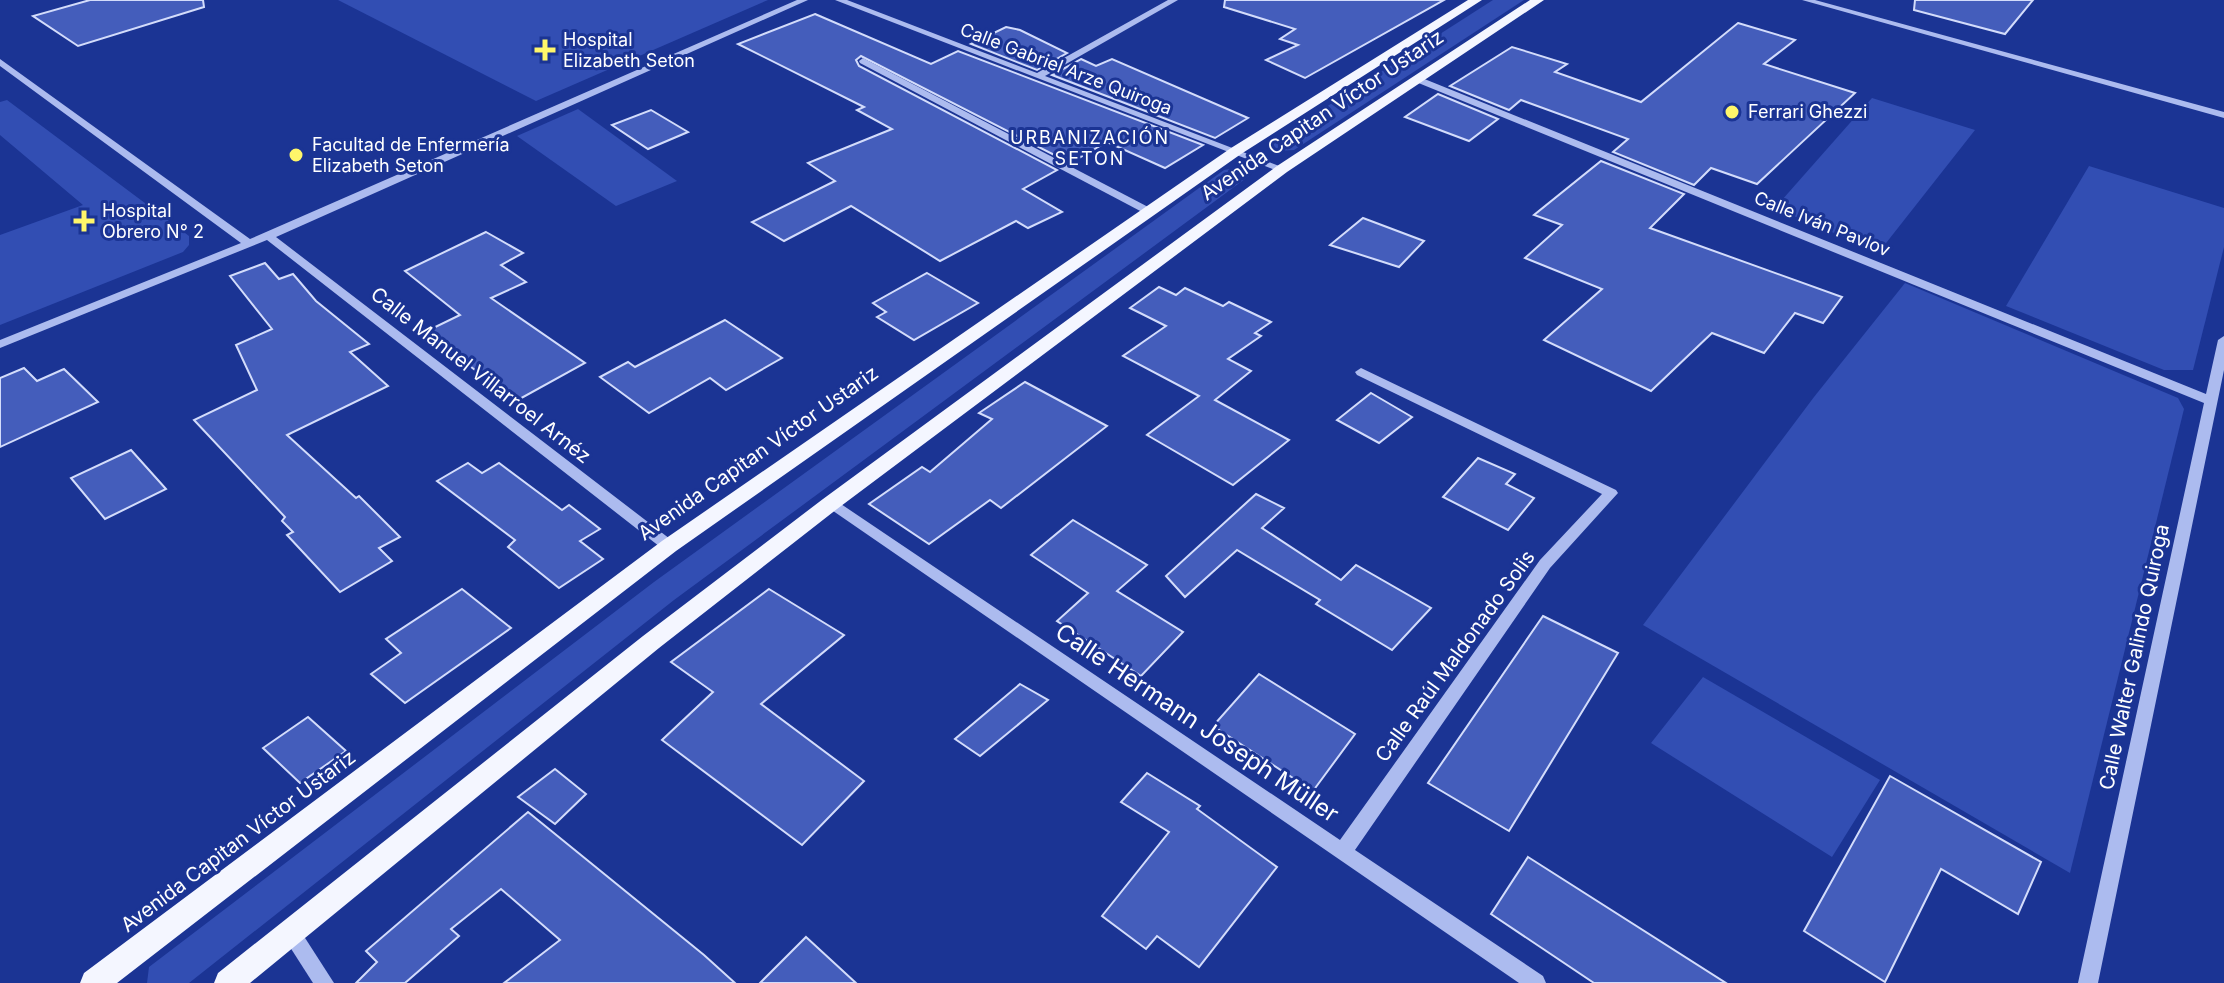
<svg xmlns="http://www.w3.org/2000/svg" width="2224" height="983" font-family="Inter,sans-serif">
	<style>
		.green { fill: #324eb3 }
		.building { fill: #445dbb; stroke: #d3dcfb; stroke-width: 2 }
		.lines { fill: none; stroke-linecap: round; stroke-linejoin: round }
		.minor { fill: #acbbef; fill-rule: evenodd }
		.major { fill: #f4f6ff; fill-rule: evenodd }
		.poi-dot { fill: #fff66a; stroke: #1b3494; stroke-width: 3 }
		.labels { text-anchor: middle; stroke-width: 6; stroke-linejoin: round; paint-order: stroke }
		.far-poi-label { font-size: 18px; fill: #fff; stroke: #1b3494; text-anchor: start }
		.far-street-label { font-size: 18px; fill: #fff; stroke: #1b3494 }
		.far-neighbourhood-label { font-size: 18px; letter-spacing: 2px; fill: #fff; stroke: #1b3494 }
		.street-label { font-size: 20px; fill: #fff; stroke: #1b3494 }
		.near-street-label { font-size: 24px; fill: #fff; stroke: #1b3494 }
	</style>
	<rect width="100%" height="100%" fill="#1b3494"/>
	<g class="green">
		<polygon points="338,0 768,0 536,101"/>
		<polygon points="1493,0 1524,0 1294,150 1276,151 1271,146 1273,141"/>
		<polygon points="1872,98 1975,130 1879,252 1775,208"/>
		<polygon points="7,100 189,236 189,245 183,252 0,325 0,235 83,205 0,135 0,102"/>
		<polygon points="578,109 677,181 616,206 517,136"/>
		<polygon points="2089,166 2224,208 2224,247 2193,370 2164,370 2006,306"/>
		<polygon points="1236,168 1249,176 674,600 189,983 147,983 149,967 654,582 1224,170"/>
		<polygon points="1905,283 2178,398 2184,409 2070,873 1643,625 1814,397"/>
		<polygon points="1703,677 1880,780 1832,857 1651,743"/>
	</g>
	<g class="building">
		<polygon points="90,0 203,0 204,7 78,46 33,16"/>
		<polygon points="1225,0 1444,0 1305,78 1266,60 1298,45 1280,39 1295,29 1224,7"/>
		<polygon points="1915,0 2033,0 2005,34 1914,10"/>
		<polygon points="815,14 931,64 958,51 1203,145 1165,168 1107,142 1070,163 861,56 856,60 859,66 1057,170 1023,189 1062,212 1028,228 1016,221 940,261 851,206 784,241 752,222 835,181 808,163 892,129 857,110 864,107 738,44"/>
		<polygon points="1738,23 1795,40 1764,64 1855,93 1757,184 1711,168 1694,185 1613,152 1628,139 1521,100 1509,110 1450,86 1512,47 1567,64 1555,72 1641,102"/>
		<polygon points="1006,27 1020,30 1067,53 1037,70 971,44"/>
		<polygon points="1081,59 1096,66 1112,59 1248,118 1215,138 1052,75"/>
		<polygon points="1438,94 1498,119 1469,141 1405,117"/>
		<polygon points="651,110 688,132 648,149 612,125"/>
		<polygon points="1601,161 1684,194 1650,228 1842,297 1823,323 1795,313 1764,353 1712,333 1651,391 1544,340 1602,289 1525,258 1562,225 1534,215"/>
		<polygon points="1363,218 1424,241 1399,267 1330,245"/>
		<polygon points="486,232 523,253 501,265 526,282 491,298 585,363 516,401 425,332 460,315 405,271"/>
		<polygon points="265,263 279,279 293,274 316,301 369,344 350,352 388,386 287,435 356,498 359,496 400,537 379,548 392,561 340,592 287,535 293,532 282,521 285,517 194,420 257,390 236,345 272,329 230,276"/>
		<polygon points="927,273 978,303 914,340 877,317 886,312 873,303"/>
		<polygon points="1159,287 1176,295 1185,288 1223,306 1229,302 1271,322 1255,333 1261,336 1228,359 1251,371 1215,400 1289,440 1233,485 1147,435 1199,396 1123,356 1166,326 1130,308"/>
		<polygon points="725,320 782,358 726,390 710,378 649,413 600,377 628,362 635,367"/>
		<polygon points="24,368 37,381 64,369 98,402 0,447 0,378"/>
		<polygon points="1025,382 1107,426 1001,508 990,500 929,544 869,504 922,467 930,472 992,419 979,413"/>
		<polygon points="1371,393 1412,417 1379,443 1337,420"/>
		<polygon points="131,450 166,489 105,519 71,478"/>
		<polygon points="1478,458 1515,474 1506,484 1534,498 1508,530 1443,497"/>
		<polygon points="468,463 482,473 499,463 562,510 569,505 600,529 580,541 603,559 559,588 508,547 515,540 437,481"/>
		<polygon points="1256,494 1284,508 1262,528 1341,580 1356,565 1431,608 1392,650 1316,604 1320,600 1237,550 1185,597 1166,576"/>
		<polygon points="1073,520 1147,565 1117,591 1183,632 1141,676 1057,621 1088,593 1031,555"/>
		<polygon points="462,589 511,628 405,703 371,674 401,653 386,639"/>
		<polygon points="769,589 844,635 761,704 864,781 802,845 662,740 713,692 671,662"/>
		<polygon points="1543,616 1618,653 1509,831 1428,783"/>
		<polygon points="1259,674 1355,734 1313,791 1213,726"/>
		<polygon points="1020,684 1048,700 980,756 955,739"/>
		<polygon points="308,717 346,751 300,783 263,748"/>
		<polygon points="555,769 586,794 555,824 518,797"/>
		<polygon points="1147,773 1200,806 1197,809 1277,867 1199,967 1157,936 1146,949 1102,916 1169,832 1121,802"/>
		<polygon points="1890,776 2041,862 2018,914 1941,869 1885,982 1804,931"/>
		<polygon points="528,812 704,955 735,983 504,983 560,940 501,889 451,929 459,936 405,983 356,983 377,962 366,951"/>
		<polygon points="1528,857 1726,983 1594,983 1491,914"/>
		<polygon points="806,937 856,983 760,983"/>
	</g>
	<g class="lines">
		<g class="minor">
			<polygon points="797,0 808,0 276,237 674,542 676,546 674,550 664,550 267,240 0,348 0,340 241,243 0,66 0,59 250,239"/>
			<polygon points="835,0 847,0 1037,73 1168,0 1178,0 1045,76 1287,169 1278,171"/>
			<polygon points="1802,0 1815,0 2224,112 2224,118"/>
			<polygon points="863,58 1152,209 1153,211 1152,213 1144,213 860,63 859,61"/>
			<polygon points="1416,78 1422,78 2206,394 2218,340 2224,336 2224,370 2098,983 2078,983 2204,403 1416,82"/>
			<polygon points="1361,368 1616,490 1618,493 1550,568 1355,850 1543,976 1546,983 1519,983 823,504 830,499 835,500 1340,840 1540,560 1602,494 1357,375 1355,372"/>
			<polygon points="291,924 298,927 334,983 313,983 281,933 284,927"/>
		</g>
		<g class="major">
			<polygon points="1468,0 1482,0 1241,154 676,551 117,983 80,983 84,973 662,541 1231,148"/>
			<polygon points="1530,0 1544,0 1287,172 837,509 659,648 250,983 214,983 218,973 643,636 823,499 1277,166"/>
		</g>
	</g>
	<g class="poi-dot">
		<path d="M541 38h8v8h8v8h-8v8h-8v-8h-8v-8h8z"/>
		<circle cx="1732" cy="112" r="8"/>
		<circle cx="296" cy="155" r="8"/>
		<path d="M80 209h8v8h8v8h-8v8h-8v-8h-8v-8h8z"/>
	</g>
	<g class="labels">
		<g class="far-poi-label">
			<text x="563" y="46">Hospital<tspan x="563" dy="21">Elizabeth Seton</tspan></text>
			<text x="1748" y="118">Ferrari Ghezzi</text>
			<text x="312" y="151">Facultad de Enfermería<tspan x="312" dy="21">Elizabeth Seton</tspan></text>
			<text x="102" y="217">Hospital<tspan x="102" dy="21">Obrero N° 2</tspan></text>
		</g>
		<g class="far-street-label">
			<text transform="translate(1066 69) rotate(21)" y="6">Calle Gabriel Arze Quiroga</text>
			<text transform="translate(1822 224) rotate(22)" y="6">Calle Iván Pavlov</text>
		</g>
		<g class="far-neighbourhood-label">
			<text x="1090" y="144">URBANIZACIÓN<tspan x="1090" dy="21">SETON</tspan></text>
		</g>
		<g class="street-label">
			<text transform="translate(1322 115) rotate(-34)" y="7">Avenida Capitan Víctor Ustariz</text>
			<text transform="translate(481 375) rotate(38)" y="7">Calle Manuel Villarroel Arnéz</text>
			<text transform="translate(758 453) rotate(-35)" y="7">Avenida Capitan Víctor Ustariz</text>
			<text transform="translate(1455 656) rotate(-54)" y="7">Calle Raúl Maldonado Solis</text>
			<text transform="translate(2134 657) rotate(-78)" y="7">Calle Walter Galindo Quiroga</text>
			<text transform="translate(238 841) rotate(-37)" y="7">Avenida Capitan Víctor Ustariz</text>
		</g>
		<g class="near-street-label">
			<text transform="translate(1197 723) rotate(34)" y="8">Calle Hermann Joseph Müller</text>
		</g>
	</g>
</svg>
